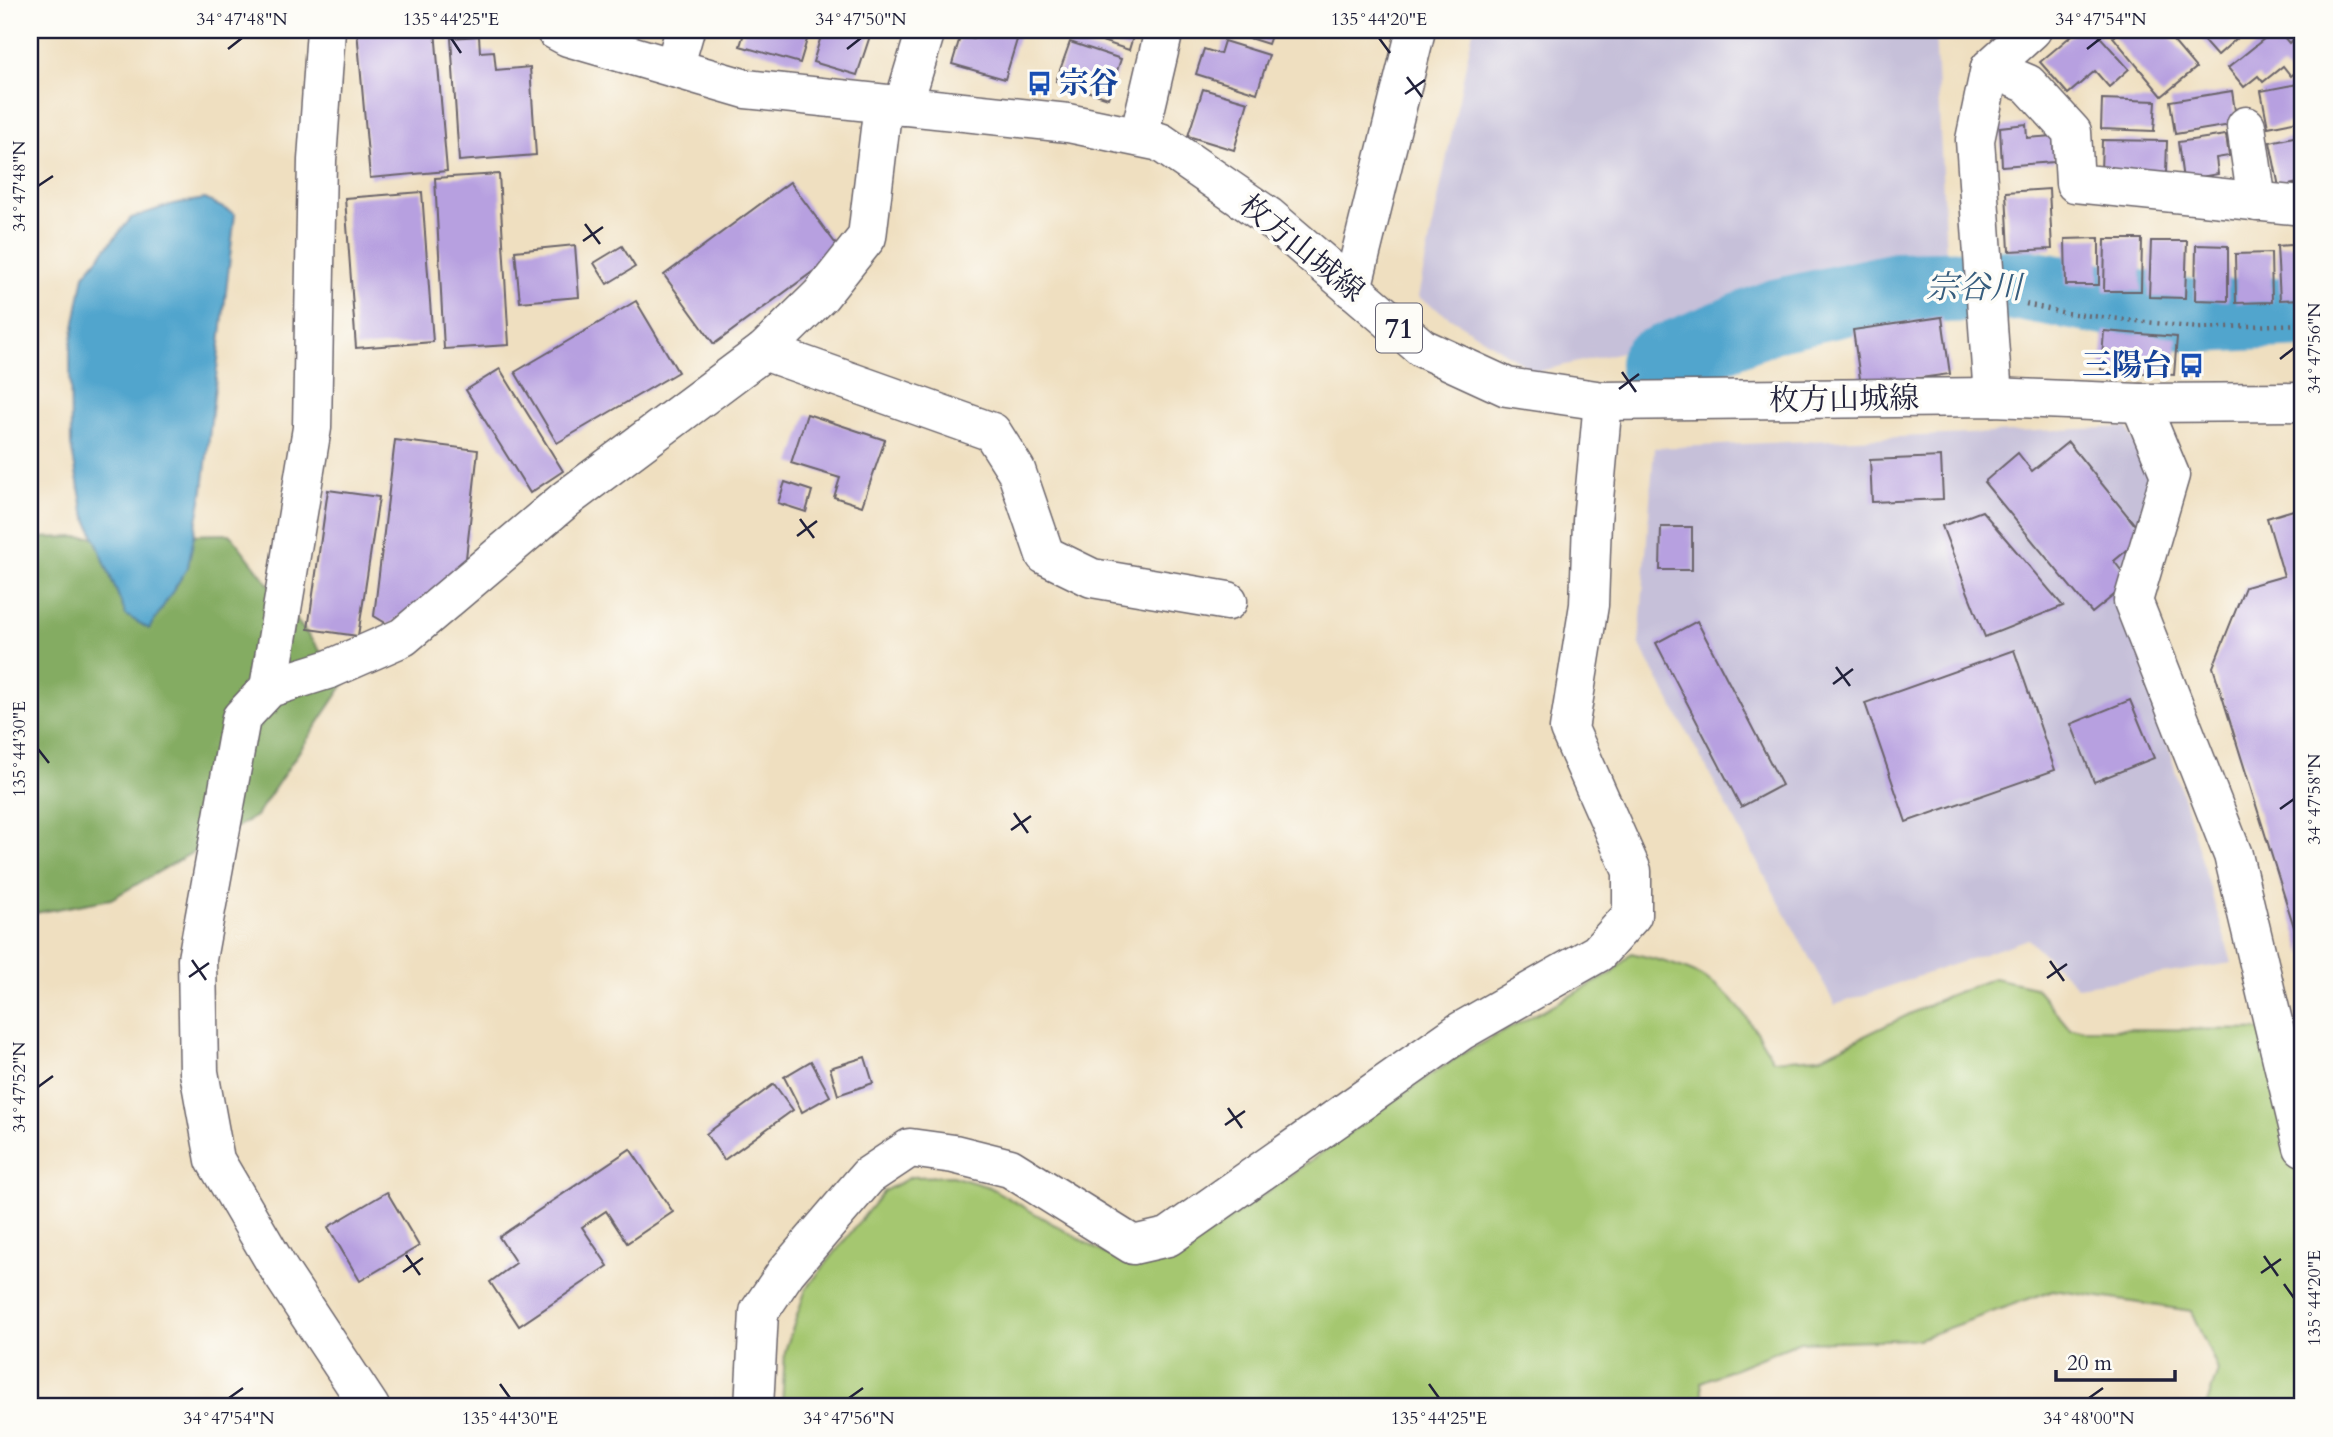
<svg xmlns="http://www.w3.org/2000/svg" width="2333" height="1437" font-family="Cardo,'Noto Serif JP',serif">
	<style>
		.industrial { fill: #c6c0d9 }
		.green { fill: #a5c770; stroke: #647456; stroke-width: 2 }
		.forest { fill: #84ac62; stroke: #53674e; stroke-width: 2 }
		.water { fill: #51a5cd; stroke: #3a6484; stroke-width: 2 }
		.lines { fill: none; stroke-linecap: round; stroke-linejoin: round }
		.river { stroke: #51a5cd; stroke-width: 72 }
		.building { fill: #b7a0e0 }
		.minor-casing { stroke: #6a646a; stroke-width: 41 }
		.major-casing { stroke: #6a646a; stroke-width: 41 }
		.path { stroke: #6a646a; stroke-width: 4.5; stroke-dasharray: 2 5; stroke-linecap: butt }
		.minor { stroke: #fff; stroke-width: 38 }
		.major { stroke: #fff; stroke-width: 38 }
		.ticks { fill: none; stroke: #22223b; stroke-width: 2.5 }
		.labels { text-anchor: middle; stroke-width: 7; stroke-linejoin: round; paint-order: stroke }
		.shield { fill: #fdfcf7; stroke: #646373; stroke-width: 2 }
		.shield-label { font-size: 28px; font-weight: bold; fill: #22223b }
		.transit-label { font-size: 30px; font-weight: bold; fill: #164399; stroke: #fdfcf7; text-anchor: start }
		.street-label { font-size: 30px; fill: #22223b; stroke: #fdfcf7 }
		.water-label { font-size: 32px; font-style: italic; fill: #375d7d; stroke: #fdfcf7 }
		.neatline { fill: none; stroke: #22223b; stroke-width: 2.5 }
		.ticks-label { font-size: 18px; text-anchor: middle; fill: #22223b }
	</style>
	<rect width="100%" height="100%" fill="#fdfcf7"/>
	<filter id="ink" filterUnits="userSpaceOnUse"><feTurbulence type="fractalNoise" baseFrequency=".0143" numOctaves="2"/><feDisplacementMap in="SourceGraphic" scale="14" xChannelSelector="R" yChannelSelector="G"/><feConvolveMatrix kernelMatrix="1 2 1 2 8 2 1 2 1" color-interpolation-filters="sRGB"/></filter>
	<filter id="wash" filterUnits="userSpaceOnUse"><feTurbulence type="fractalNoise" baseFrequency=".00686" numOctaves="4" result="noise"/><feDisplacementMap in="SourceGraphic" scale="28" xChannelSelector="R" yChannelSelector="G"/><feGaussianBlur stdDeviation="1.57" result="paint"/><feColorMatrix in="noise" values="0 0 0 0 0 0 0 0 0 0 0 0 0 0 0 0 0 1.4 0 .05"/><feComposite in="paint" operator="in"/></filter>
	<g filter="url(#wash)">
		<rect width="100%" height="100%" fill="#efdfc0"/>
		<g class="industrial">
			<polygon points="1473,30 1935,30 1946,254 1630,350 1535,372 1418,297"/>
			<polygon points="2127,427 2153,484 2127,606 2232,963 2078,987 2028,939 1835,1005 1639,644 1654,448"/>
		</g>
		<path class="green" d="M1631,953c84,20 99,33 142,107l48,-3 126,-61 47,-18 41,9 35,42 233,1v377h-97l12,-37 -27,-59 -138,-21 -135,49 -118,3 -99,40 3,25h-922l3,-56 21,-62 78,-98 27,-14 41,-1 37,11 115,66 28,10 45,-6 240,-173 52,-34 144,-77z"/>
		<polygon class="forest" points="230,534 345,683 256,816 111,899 30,914 30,538"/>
		<polygon class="water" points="205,199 235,214 203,490 188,567 149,629 126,615 83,509 71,446 70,349 84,275 131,218 173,204"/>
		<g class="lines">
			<polyline class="river" points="1655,364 1776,315 1898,288 2024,285 2200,317 2303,312"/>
		</g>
		<g id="blocks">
			<g class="building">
				<polygon points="357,30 435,30 447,171 370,178"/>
				<polygon points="745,30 797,30 809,33 800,63 740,46"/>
				<polygon points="823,30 849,30 870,36 857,75 813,62"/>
				<polygon points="975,30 1020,30 1005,79 952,64 961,34 973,38"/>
				<polygon points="1075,30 1135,30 1129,50 1074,32"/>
				<polygon points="1224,30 1273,30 1268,44"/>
				<polygon points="2078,30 2094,30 2129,69 2109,87 2095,71 2068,94 2040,62"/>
				<polygon points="2122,30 2164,30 2196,68 2162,96 2113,37"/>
				<polygon points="2194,30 2246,30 2217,56"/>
				<polygon points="2275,30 2278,30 2289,43 2303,32 2303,66 2291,76 2283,66 2263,82 2258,76 2244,87 2228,68"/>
				<polygon points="479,36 480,52 494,51 496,70 530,67 536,155 459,161 451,38"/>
				<polygon points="1224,41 1269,55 1257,93 1196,74 1204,49 1220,54"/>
				<polygon points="1070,42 1121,59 1108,98 1056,81"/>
				<polygon points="2303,83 2303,120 2268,127 2261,91"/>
				<polygon points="1203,89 1248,102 1234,150 1188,136"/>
				<polygon points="2232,91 2237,124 2175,134 2170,101"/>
				<polygon points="2102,99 2156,101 2154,131 2101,129"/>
				<polygon points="2026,124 2027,138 2053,136 2054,162 2002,166 2000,127"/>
				<polygon points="2226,135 2229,156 2216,158 2218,174 2183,180 2178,142"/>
				<polygon points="2303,135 2303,182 2279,187 2270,142"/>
				<polygon points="2102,140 2167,141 2166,173 2101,172"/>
				<polygon points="499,174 509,345 444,349 435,178"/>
				<polygon points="790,182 841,251 714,344 664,275"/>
				<polygon points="2049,189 2052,249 2009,251 2006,192"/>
				<polygon points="422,192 433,342 356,348 345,198"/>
				<polygon points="2099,238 2099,285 2066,285 2065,239"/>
				<polygon points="2105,239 2142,239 2141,291 2104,291"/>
				<polygon points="2151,241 2187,241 2185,298 2149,297"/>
				<polygon points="2303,244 2303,299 2280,300 2277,246"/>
				<polygon points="575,245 579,297 520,302 515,251"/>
				<polygon points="2196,245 2228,246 2228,301 2195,300"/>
				<polygon points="622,246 635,267 607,284 594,263"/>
				<polygon points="2271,253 2272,302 2236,303 2235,254"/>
				<polygon points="636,301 678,372 557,443 515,372"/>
				<polygon points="1942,317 1950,374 1861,386 1853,330"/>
				<polygon points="2104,331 2177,337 2174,375 2101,370"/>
				<polygon points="500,369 563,471 530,493 466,390"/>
				<polygon points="807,414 885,440 862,506 834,497 840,478 791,463"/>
				<polygon points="395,440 478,450 465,567 389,625 374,616"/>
				<polygon points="2068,442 2144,536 2114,561 2130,582 2092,613 1984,482 2018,453 2032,471"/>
				<polygon points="1941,457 1943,499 1872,502 1870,460"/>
				<polygon points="785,482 812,491 806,512 778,503"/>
				<polygon points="328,490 379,497 358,636 308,629"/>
				<polygon points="2303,507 2303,956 2213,667 2245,587 2284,576 2267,518"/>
				<polygon points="1982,511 2063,606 1985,637 1942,526"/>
				<polygon points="1661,527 1692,527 1692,570 1660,570"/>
				<polygon points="1697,621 1782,785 1741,807 1656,643"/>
				<polygon points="2014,650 2055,770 1906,822 1865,703"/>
				<polygon points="2130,700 2154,758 2094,782 2071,724"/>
				<polygon points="865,1057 873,1083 838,1095 830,1068"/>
				<polygon points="811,1061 830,1096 802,1112 784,1077"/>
				<polygon points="774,1084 793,1110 724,1160 706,1134"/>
				<polygon points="630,1149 673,1212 627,1243 606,1211 582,1227 608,1266 519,1326 490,1282 516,1263 499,1237"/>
				<polygon points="387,1192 419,1246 360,1281 328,1227"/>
			</g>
		</g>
	</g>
	<g filter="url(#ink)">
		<use href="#blocks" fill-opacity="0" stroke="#6a646a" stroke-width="2"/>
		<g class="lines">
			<defs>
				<g id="minor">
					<polyline points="674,68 685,30"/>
					<polyline points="1990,68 2028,84 2072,132 2075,183 2303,206"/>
					<polyline points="903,106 926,30"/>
					<polyline points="2246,126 2257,202"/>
					<polyline points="1139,137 1164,30"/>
					<polyline points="1352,289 1416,30"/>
					<polyline points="764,351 992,432 1016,470 1045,555 1092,578 1228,601"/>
					<polyline points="1993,397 1975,140 1990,68 2032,30"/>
					<polyline points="2140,403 2170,475 2133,601 2233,855 2303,1147"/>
					<polyline points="269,688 312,428 317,160 326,30"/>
					<polyline points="370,1407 280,1271 215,1160 199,1072 197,959 241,718 269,688 330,669 403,637 566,499 764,351 821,295 867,237 883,104"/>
					<polyline points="754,1407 759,1312 786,1272 868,1176 910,1148 954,1154 1010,1168 1133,1245 1168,1237 1461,1031 1598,953 1632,915 1632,871 1569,729 1589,605 1592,521 1603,401"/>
				</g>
				<polyline id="major" points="555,30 568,37 746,89 1068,123 1160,142 1269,217 1422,348 1507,387 1603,401 1993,397 2140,403 2303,402"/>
			</defs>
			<use href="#minor" class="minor-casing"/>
			<use href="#major" class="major-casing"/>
			<polyline class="path" points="2026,304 2066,313 2199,328 2303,324"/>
			<use href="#minor" class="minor"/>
			<use href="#major" class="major"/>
		</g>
	</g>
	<path class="ticks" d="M451,38l10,15M1379,38l11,15M228,49l14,-11M847,49l14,-11M2087,49l14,-11M1407,77l15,20M1405,94l20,-14M38,186l15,-10M585,224l15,20M583,241l20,-14M2280,359l14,-11M1622,372l14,20M1619,389l20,-15M800,519l14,19M797,536l20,-15M1836,667l14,19M1833,684l20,-15M38,749l11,14M2280,809l14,-10M1014,813l14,20M1011,830l20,-14M192,960l14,20M2050,961l14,20M189,977l20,-14M2047,978l20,-14M38,1087l15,-11M1228,1108l14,20M1225,1125l20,-14M406,1255l14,20M2264,1256l14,20M403,1272l20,-14M2261,1273l20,-14M2284,1284l10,14M500,1384l10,14M1429,1384l10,14M229,1398l14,-10M849,1398l14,-10M2089,1398l14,-10"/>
	<defs>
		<symbol id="bus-bare" viewBox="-9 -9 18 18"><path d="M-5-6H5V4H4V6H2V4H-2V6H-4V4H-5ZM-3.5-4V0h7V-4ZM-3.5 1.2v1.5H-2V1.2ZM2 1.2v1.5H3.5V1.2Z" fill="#1a4fb4" stroke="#fdfcf7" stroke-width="2.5" paint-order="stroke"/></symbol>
	</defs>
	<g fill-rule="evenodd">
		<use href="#bus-bare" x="1022" y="66" width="35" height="35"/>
		<use href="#bus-bare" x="2174" y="348" width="35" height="35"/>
	</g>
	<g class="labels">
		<rect class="shield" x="1376" y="303.5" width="46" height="49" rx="5"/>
		<g class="shield-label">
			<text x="1399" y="338">71</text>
		</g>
		<g class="transit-label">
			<text x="1059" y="93">宗谷</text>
			<text x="2172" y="375" text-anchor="end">三陽台</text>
		</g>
		<g class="street-label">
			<text transform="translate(1302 248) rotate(39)" y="10">枚方山城線</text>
			<text transform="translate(1844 399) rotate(-1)" y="10">枚方山城線</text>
		</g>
		<g class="water-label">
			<text x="1974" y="298">宗谷川</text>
		</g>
	</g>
	<rect width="2333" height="1437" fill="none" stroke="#fdfcf7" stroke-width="77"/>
	<path d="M2056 1370v10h119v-10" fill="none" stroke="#22223b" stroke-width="3.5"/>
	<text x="2067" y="1370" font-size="21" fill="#22223b" stroke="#fdfcf7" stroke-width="5" paint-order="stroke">20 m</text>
	<rect x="38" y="38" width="2256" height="1360" class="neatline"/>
	<g class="ticks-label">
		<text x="242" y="25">34°47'48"N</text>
		<text x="451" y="25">135°44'25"E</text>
		<text x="861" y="25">34°47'50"N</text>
		<text x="1379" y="25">135°44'20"E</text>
		<text x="2101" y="25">34°47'54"N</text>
		<text transform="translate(19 186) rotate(-90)" y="6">34°47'48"N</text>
		<text transform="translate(2314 348) rotate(-90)" y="6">34°47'56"N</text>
		<text transform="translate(19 749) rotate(-90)" y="6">135°44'30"E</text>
		<text transform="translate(2314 799) rotate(-90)" y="6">34°47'58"N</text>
		<text transform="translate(19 1087) rotate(-90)" y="6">34°47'52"N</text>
		<text transform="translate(2314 1298) rotate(-90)" y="6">135°44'20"E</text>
		<text x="229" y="1424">34°47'54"N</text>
		<text x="510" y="1424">135°44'30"E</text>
		<text x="849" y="1424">34°47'56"N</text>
		<text x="1439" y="1424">135°44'25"E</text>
		<text x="2089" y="1424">34°48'00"N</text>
	</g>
</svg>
